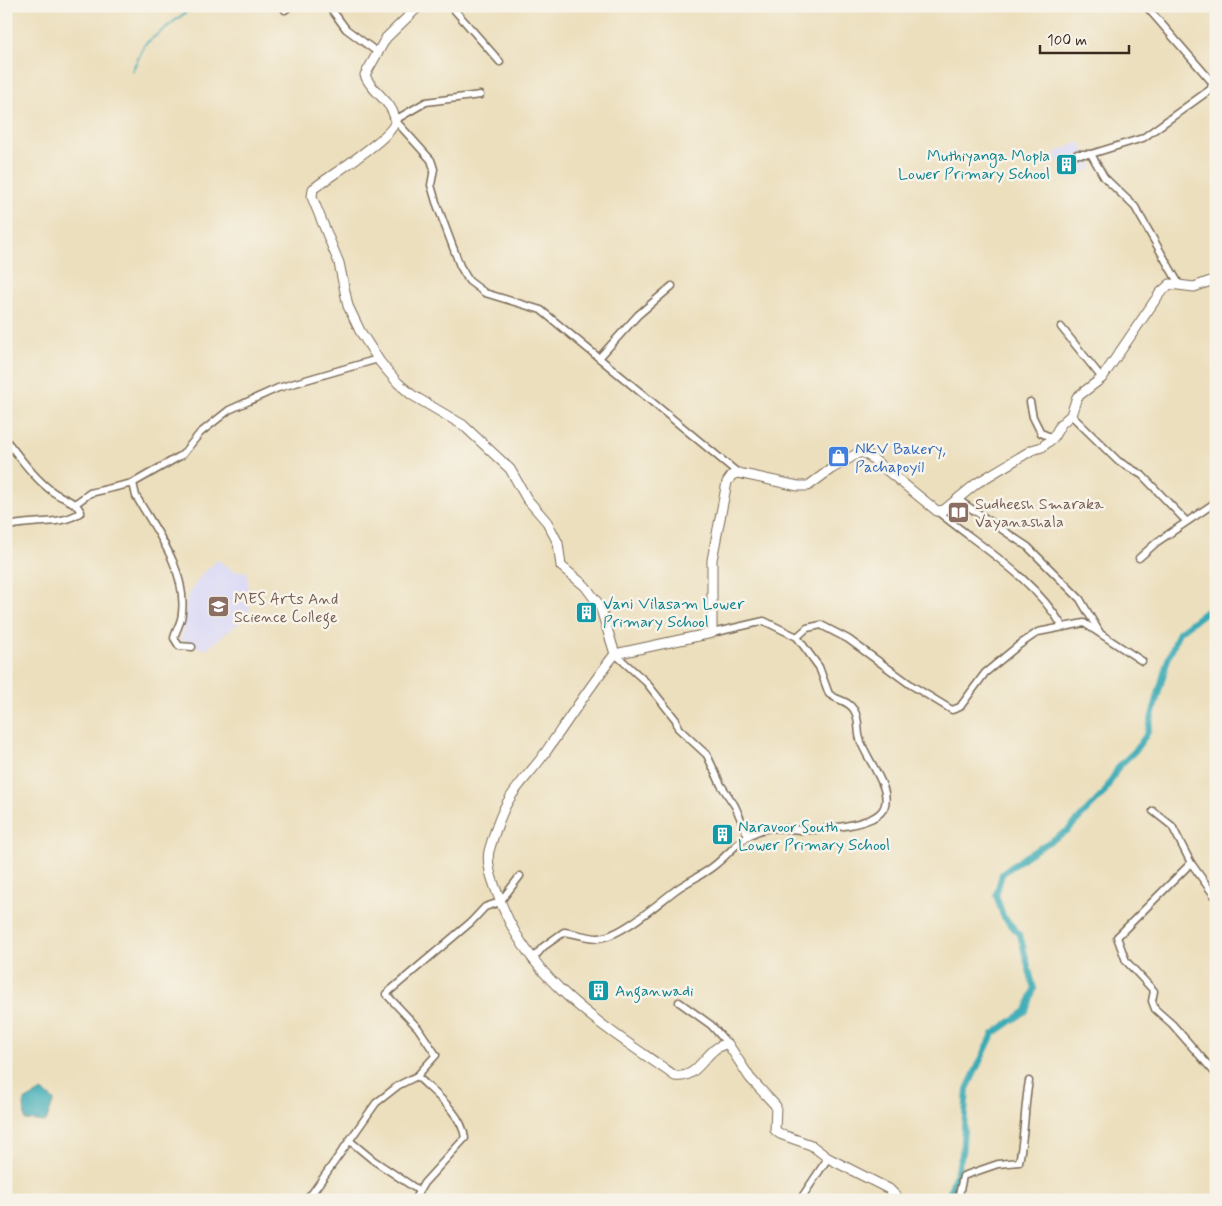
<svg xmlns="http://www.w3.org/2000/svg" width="1222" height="1206" font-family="Mynerve,sans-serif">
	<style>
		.built { fill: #d8d7f8 }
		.water { fill: #3aabb6; stroke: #3a6a6a }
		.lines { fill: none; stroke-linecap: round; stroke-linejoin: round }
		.stream { stroke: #3aabb6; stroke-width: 2 }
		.canal { stroke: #3aabb6; stroke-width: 6 }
		.street-casing { stroke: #796956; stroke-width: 9 }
		.secondary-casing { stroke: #796956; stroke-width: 11 }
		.street { stroke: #fff; stroke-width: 6 }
		.secondary { stroke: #fff; stroke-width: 9 }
		.labels { text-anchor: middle; stroke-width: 5; stroke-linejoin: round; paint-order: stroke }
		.culture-label { font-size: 16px; fill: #0d838f; stroke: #f7f3e8; text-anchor: start }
		.shop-label { font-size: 16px; fill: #366cbe; stroke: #f7f3e8; text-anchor: start }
		.education-label { font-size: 16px; fill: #785e54; stroke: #f7f3e8; text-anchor: start }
	</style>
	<rect width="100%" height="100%" fill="#f7f3e8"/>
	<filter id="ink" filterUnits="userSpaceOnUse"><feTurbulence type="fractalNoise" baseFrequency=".02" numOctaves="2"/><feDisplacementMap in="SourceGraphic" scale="10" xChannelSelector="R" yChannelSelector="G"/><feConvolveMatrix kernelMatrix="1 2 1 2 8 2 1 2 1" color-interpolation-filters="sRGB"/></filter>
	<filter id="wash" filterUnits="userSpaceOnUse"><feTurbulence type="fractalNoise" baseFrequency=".0096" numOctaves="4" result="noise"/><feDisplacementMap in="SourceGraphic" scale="20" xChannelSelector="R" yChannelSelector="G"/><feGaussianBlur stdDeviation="1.12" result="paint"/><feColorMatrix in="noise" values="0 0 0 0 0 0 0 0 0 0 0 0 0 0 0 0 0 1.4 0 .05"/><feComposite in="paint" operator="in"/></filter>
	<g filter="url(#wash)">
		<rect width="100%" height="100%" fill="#ecdfbd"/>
		<g class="built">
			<polygon points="1080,142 1094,168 1067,180 1054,153"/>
			<polygon points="218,560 235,572 247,571 250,614 205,650 181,640 187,597 202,574"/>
		</g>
		<polygon class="water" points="42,1091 54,1100 46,1122 25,1120 24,1101"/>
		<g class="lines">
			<polyline class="stream" points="132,71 145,44 194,6"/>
			<polyline class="canal" points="947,1200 962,1155 967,1089 993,1034 1026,1011 1034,989 1020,935 1003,916 996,895 1002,874 1026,856 1067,831 1104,793 1119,766 1134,752 1147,734 1167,662 1179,632 1216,604"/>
		</g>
	</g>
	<g filter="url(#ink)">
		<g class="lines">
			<defs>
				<g id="street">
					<polyline points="329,6 346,29 377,52"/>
					<polyline points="451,6 500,62"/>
					<polyline points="285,10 290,6"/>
					<polyline points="480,95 426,102 395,120 431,160 434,169 431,185 436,202 460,266 469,281 485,293 541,310 738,473"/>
					<polyline points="1077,154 1091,154 1143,138 1211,89 1212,82 1146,6"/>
					<polyline points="1091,154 1104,177 1135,207 1179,284"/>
					<polyline points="1061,327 1102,378"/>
					<polyline points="599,358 638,315 672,286"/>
					<polyline points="1030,402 1033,417 1041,433 1053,438"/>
					<polyline points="1071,415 1118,461 1142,475 1186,521"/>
					<path d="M6,440c14,18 29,39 47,52 10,7 23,9 28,20 -21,15 -52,7 -75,15"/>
					<path d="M133,483l3,13c20,35 51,74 46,117 0,8 -6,17 -8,25l5,8 13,1"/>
					<polyline points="957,499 1028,547 1080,599 1100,633"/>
					<polyline points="75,504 90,493 133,483 182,455 200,433 229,410 278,388 378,359"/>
					<path d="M937,511c44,36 96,66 126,116"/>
					<polyline points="1139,558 1157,542 1216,502"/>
					<polyline points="712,633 764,621 797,637"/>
					<polyline points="615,654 646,682 676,720 678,728 707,755 721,785 735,806 748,836"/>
					<polyline points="1153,811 1172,826 1191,863 1216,898"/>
					<polyline points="1191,863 1117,937 1126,961 1154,991 1152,1001 1155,1009 1172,1024 1216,1074"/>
					<path d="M532,960l11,-13 21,-15c10,1 24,6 34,6 23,-1 60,-35 79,-49 13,-9 26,-14 38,-24 14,-11 24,-26 41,-33 14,-7 34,-2 49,-2 17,0 65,-5 76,-18 17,-18 -17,-55 -21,-73 -3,-9 0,-20 -6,-29 -6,-10 -16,-9 -25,-16l-10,-27 -22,-30 10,-9 14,-3 27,14 63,46 41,25 8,-3 25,-34 34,-28 19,-13 46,-9 58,38"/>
					<polyline points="679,1002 711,1025 728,1044"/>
					<polyline points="350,1141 373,1160 418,1190"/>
					<polyline points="306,1200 313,1192 376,1103 399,1085 417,1076 436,1055 418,1028 386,994 471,922 485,907 500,902 520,876"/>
					<path d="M414,1200l10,-17 41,-45c-3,-25 -31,-45 -48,-62"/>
					<polyline points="800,1200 828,1158"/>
					<path d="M958,1200l5,-24 35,-12 21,-2c6,-27 5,-54 10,-81"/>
					<polyline points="1211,1200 1216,1194"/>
				</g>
				<g id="secondary">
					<path d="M419,6l-33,32 -21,37c5,16 28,26 30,45 2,15 -69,58 -82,69l-1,8 27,66 9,43 12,25 20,31 18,21 14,12 51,30 47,44 17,30 20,23 11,21 3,23 24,20 15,20 15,48"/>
					<path d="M900,1200l-11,-11 -61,-31 -17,-13 -31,-11 -5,-4 1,-24 -26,-28 -22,-34c-22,1 -28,36 -53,32 -72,-51 -146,-93 -177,-181 -5,-13 -12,-30 -9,-44 4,-14 13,-41 21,-53 10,-16 24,-29 35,-45 23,-33 45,-67 70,-99l97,-21v-73l15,-78 5,-7 6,-2 60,13h10l23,-17 29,-17 8,3 69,56 7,-1 33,-27 55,-33 10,-3 11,-9 8,-14 10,-9 6,-18 25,-19 58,-85 10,-9 24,3 22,-8"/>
				</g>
			</defs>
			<use href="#street" class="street-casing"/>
			<use href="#secondary" class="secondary-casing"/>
			<use href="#street" class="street"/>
			<use href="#secondary" class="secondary"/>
		</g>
	</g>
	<defs>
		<symbol id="building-square" viewBox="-11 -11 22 22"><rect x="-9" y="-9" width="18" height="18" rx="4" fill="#0f9aa8" stroke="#f7f3e8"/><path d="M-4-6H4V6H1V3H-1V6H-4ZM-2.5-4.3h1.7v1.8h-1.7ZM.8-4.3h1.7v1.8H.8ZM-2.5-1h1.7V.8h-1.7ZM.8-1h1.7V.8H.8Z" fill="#fff"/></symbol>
		<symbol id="shop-square" viewBox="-11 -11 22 22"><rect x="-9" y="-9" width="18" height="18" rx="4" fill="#3f7fe0" stroke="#f7f3e8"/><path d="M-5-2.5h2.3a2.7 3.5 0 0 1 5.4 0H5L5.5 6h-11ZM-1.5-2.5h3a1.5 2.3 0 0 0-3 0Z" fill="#fff"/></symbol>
		<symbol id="library-square" viewBox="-11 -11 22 22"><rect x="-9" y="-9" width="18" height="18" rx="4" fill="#8d6e63" stroke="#f7f3e8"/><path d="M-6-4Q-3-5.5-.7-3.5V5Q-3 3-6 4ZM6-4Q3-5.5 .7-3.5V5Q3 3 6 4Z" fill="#fff"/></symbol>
		<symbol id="university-square" viewBox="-11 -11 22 22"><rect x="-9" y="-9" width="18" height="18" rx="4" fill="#8d6e63" stroke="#f7f3e8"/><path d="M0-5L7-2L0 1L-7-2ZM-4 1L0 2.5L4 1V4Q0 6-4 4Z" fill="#fff"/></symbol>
	</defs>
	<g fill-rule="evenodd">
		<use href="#building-square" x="1054" y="152" width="25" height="25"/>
		<use href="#shop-square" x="826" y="444" width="25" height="25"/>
		<use href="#library-square" x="946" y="500" width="25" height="25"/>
		<use href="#university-square" x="206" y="594" width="25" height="25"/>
		<use href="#building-square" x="574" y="600" width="25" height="25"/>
		<use href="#building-square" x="710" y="822" width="25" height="25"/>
		<use href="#building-square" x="586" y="978" width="25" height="25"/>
	</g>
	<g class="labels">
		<g class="culture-label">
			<text x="1050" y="161" text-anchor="end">Muthiyanga Mopla<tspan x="1050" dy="18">Lower Primary School</tspan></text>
			<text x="603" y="609">Vani Vilasam Lower<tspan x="603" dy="18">Primary School</tspan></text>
			<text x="738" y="832">Naravoor South<tspan x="738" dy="18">Lower Primary School</tspan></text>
			<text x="615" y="996">Anganwadi</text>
		</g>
		<g class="shop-label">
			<text x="855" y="454">NKV Bakery,<tspan x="855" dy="18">Pachapoyil</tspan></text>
		</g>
		<g class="education-label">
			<text x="975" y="509">Sudheesh Smaraka<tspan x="975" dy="18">Vayanashala</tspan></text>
			<text x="234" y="604">MES Arts And<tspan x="234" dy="18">Science College</tspan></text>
		</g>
	</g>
	<rect width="1222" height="1206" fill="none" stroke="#f7f3e8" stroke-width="25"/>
	<path d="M1040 45v8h89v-8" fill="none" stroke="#3b2a1e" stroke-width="2.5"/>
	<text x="1047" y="45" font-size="15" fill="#3b2a1e" stroke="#f7f3e8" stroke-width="4" paint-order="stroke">100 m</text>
</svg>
